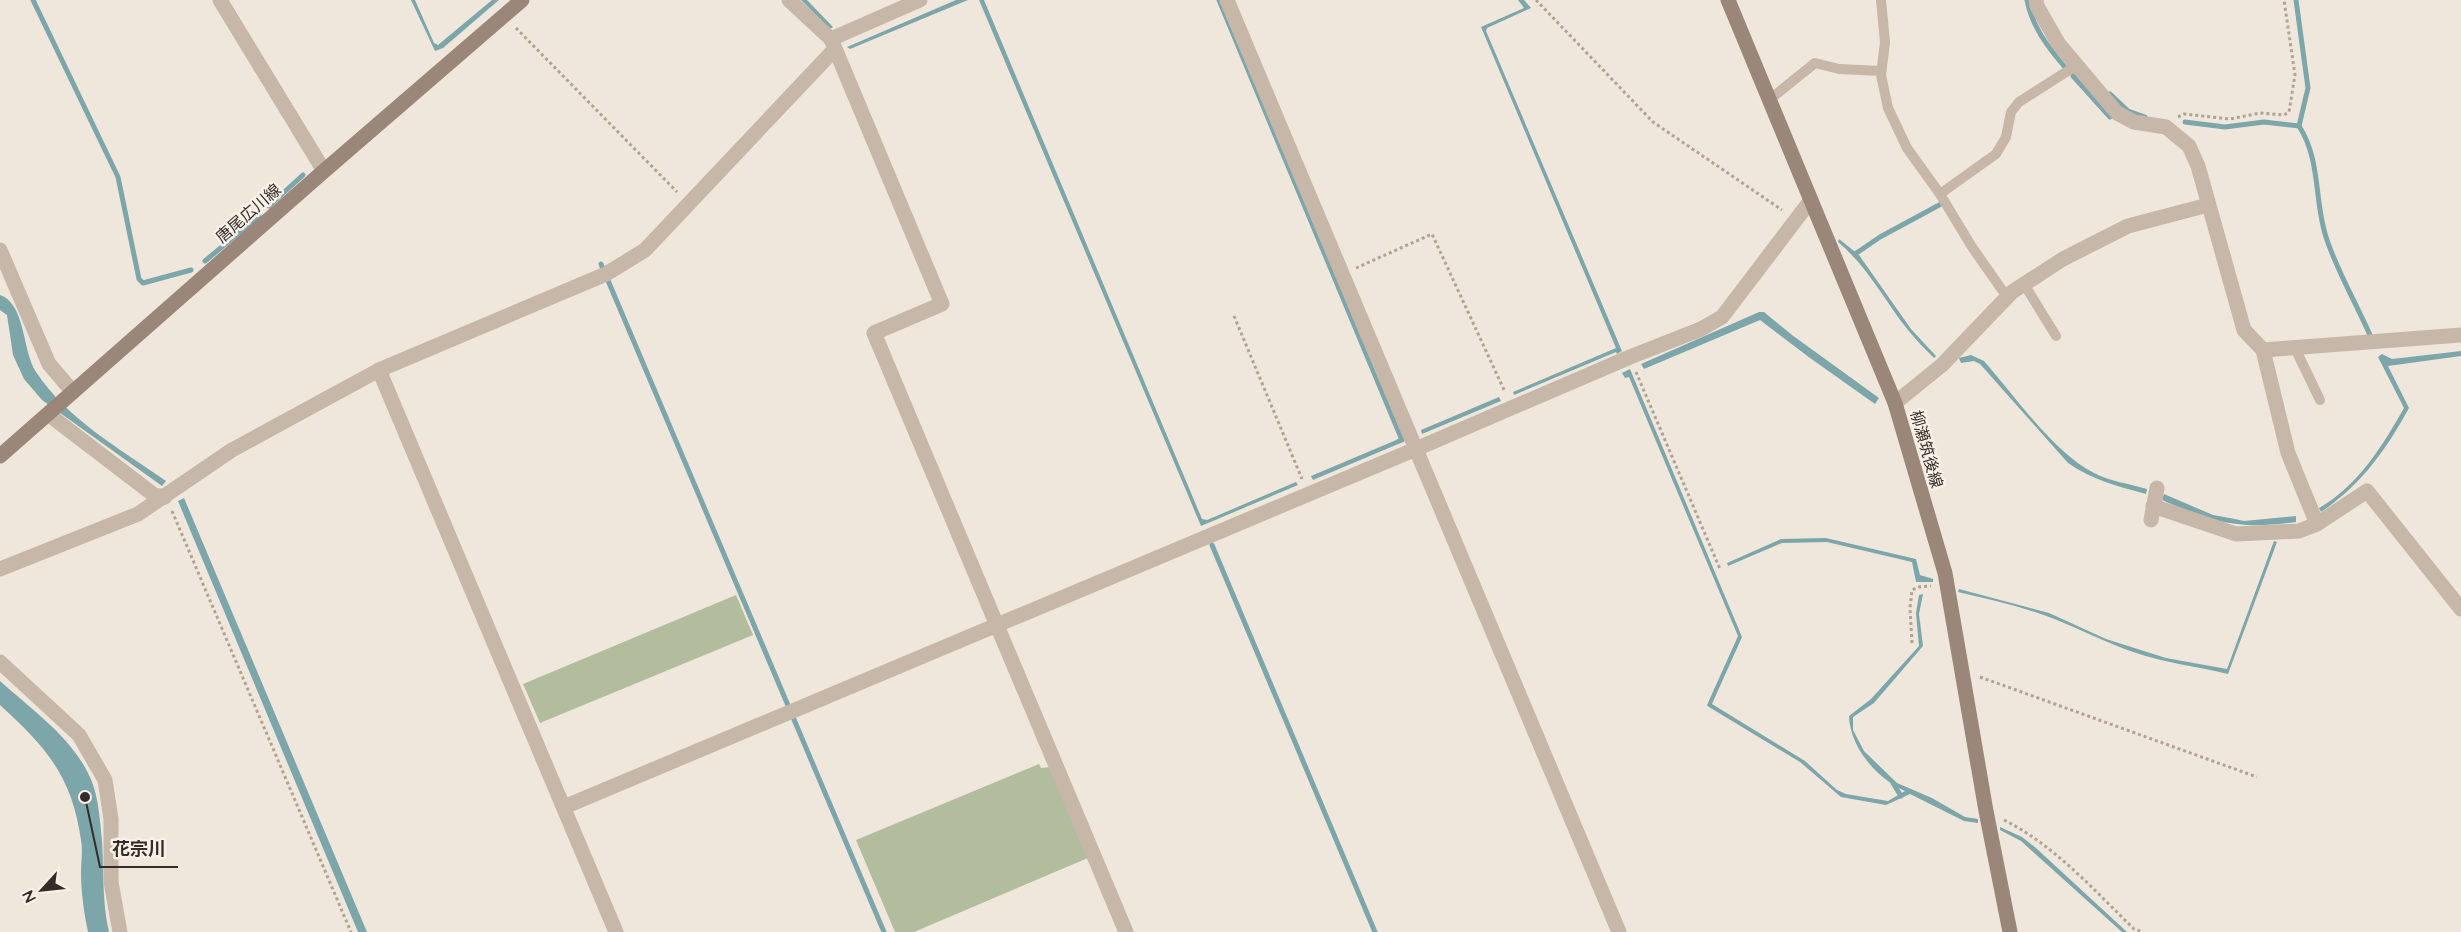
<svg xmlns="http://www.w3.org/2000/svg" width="2461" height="932" font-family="Quicksand,'Noto Sans JP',sans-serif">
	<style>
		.grass { fill: #b1bd9d }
		.water { fill: #7da6aa }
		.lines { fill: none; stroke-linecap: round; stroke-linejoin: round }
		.stream { stroke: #7da6aa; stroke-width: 5 }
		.path { stroke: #b2a293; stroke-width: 3; stroke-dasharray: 3 3; stroke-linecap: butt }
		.service { stroke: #c7b7a8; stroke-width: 10 }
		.minor { stroke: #c7b7a8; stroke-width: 15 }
		.secondary { stroke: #9a877a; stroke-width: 15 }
		.labels { text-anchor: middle; stroke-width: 5; stroke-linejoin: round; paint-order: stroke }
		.street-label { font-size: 16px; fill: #342c28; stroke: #f8f1e7 }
		.leader { fill: none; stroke: #342c28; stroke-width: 2 }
		.callout-dot { fill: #342c28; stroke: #f8f1e7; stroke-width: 2 }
		.callout-label { font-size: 18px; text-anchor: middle; font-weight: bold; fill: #342c28; stroke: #f8f1e7; stroke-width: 5; stroke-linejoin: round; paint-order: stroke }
	</style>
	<rect width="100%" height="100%" fill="#efe7db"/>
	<g class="grass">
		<polygon points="736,595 753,635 540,723 523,684"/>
		<polygon points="1039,764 1041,768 1050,767 1088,858 914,932 895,932 856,840"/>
	</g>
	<g class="water">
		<polygon points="411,0 415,0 434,43 438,45 492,0 499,0 443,48 435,51"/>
		<polygon points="801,0 807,0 833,27 830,29"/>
		<polygon points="956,0 968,0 850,49 847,47"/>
		<polygon points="979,0 984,0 1202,519 1207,520 1296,482 1298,485 1201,526"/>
		<polygon points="1518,0 1524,0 1531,8 1487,28 1486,31 1622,351 1617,354 1616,352 1514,395 1513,392 1616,348 1481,27 1524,8"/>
		<path d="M1839,239l20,16 52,74 25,27 -2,2c-9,-9 -18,-18 -26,-28 -24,-30 -40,-63 -70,-88z"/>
		<path d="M0,295c26,9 22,56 36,77 31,47 84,77 130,109l-4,5 -120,-86 -18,-21 -11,-24 -6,-40 -7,-5z"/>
		<polygon points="1759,312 1764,312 1792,335 1879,398 1875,404 1810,358 1760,320 1644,369 1641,364"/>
		<path d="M2461,351v5l-73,10 21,42c-23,42 -48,77 -88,104l-2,-4c39,-22 64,-63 85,-100l-26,-51 4,-3 10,5z"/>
		<path d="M1971,355l13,6c30,34 70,92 110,112 15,8 36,11 53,16l-1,5c-29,-8 -53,-14 -78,-31l-88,-99 -6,-3 -13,2 -2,-5z"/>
		<path d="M1630,369l112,268 -30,67 93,57 32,29 9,4 42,7 17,-10c-29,-13 -55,-44 -56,-75l22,-17 48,-53 -3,-33 3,-18 4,-1 -4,20 4,32 -49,57 -21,14v13l11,21 33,32 35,15 33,19 13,2v4l-14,-2 -54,-27 -24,11 -45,-8 -41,-35 -91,-55 -2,-2 31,-69 -109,-259 -4,1 -3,-5z"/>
		<polygon points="1499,397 1501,401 1422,434 1421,430"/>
		<polygon points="1401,438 1403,442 1313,480 1311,476"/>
		<path d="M2164,494l49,21 17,3 14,3 52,-5v6c-56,8 -83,1 -134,-22z"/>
		<polygon points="184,498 367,932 358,932 178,501"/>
		<polygon points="1826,538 1916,559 1920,575 1933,579 1933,582 1916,582 1912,562 1827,542 1782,543 1728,566 1727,563 1781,539"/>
		<path d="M2274,541l3,1 -49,132c-32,-8 -63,-11 -95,-22 -26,-9 -51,-22 -76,-32 -32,-13 -66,-20 -99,-28l1,-3 90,24 57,26 60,19 61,11z"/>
		<path d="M0,681c33,30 75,58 92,101 7,18 8,40 10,59 2,31 0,61 7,91h-21c-4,-19 -7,-40 -7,-60 0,-10 2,-22 0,-32 -9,-64 -35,-93 -81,-135z"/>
		<polygon points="2000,827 2022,837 2036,848 2127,932 2122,932 2021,841 2000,830"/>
	</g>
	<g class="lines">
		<g class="stream">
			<polyline points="33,0 118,177 139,279 143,283 191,270"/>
			<polyline points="1219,0 1402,440 1399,441"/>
			<path d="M2027,0c5,26 20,46 37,66"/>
			<polyline points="2296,0 2308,88 2299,126"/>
			<polyline points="2073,76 2110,117"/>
			<polyline points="2110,94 2128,111 2145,117"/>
			<path d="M2185,122l40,5 39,-5 35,4c22,34 15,74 27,111 11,34 30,66 44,98"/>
			<polyline points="269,206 303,175"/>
			<polyline points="1855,254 1880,237 1941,204"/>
			<polyline points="205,261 259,216"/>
			<polyline points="601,264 884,932"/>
			<polyline points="1212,545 1375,932"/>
			<polyline points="1893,783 1901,796"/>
		</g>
		<g class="path">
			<polyline points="1536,0 1653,122 1782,210"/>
			<polyline points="516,28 677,192"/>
			<polyline points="2178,117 2184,114 2230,119 2260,113 2284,115 2289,112 2295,75 2284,0"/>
			<polyline points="1356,268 1432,234 1505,392"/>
			<polyline points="1234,316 1302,479"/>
			<polyline points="1636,372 1720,569"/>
			<polyline points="172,511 351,932"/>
			<polyline points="1912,643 1910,608 1912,590 1918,587 1931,586"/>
			<polyline points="1980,677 2257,777"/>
			<path d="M2004,820c50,25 90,70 130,109l9,3"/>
		</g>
		<g class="service">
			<polyline points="1881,0 1885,42 1881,75 1888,108 1907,148 1940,194 1972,247 2007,297"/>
			<polyline points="1769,100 1815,63 1839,69 1881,71"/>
			<polyline points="1940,194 1996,154 2006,137 2011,112 2019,102 2077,65"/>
			<polyline points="2024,284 2056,336"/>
			<polyline points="2295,348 2320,400"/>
		</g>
		<g class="minor">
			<polyline points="220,0 324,171"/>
			<polyline points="789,0 831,39 942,304 874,333 1126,932"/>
			<polyline points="1227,0 1619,932"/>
			<polyline points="2036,0 2037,6 2058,43 2117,113 2134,122 2166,127 2189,146 2198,166 2244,330 2263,350 2288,453 2317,524"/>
			<polyline points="831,39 920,0"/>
			<polyline points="0,250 49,364 73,392"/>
			<polyline points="2263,350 2461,335"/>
			<polyline points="379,370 616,932"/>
			<polyline points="1895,403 1942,365 2012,292 2063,259 2128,226 2208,205"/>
			<polyline points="48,414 154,495 165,497"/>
			<polyline points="2153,506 2236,534 2299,531 2317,524 2367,491 2461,609"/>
			<polyline points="2151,520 2157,488"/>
			<polyline points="0,569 138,514 232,450 379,370 606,274 645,250 834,50"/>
			<polyline points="0,662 79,735 105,780 111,819 111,882 120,932"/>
			<polyline points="564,807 1416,449 1630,357 1701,329 1722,317 1811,200"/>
		</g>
		<g class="secondary">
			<polyline points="1728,0 1895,403 1945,573 1986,811 2010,932"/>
			<polyline points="0,456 324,171 522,0"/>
		</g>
	</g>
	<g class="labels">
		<g class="street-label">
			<text transform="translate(248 213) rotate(-41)" y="6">唐尾広川線</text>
			<text transform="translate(1927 449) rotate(74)" y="6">柳瀬筑後線</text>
		</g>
	</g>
	<path class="leader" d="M85 797L100 867H178"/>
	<circle class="callout-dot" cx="85" cy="797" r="6"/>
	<g class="callout-label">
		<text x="139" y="855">花宗川</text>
	</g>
	<g transform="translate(42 890) rotate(243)" stroke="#f8f1e7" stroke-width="4.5" paint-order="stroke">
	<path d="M0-4.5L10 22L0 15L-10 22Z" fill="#342c28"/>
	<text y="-9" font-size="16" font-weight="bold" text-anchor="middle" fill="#342c28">N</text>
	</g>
</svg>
